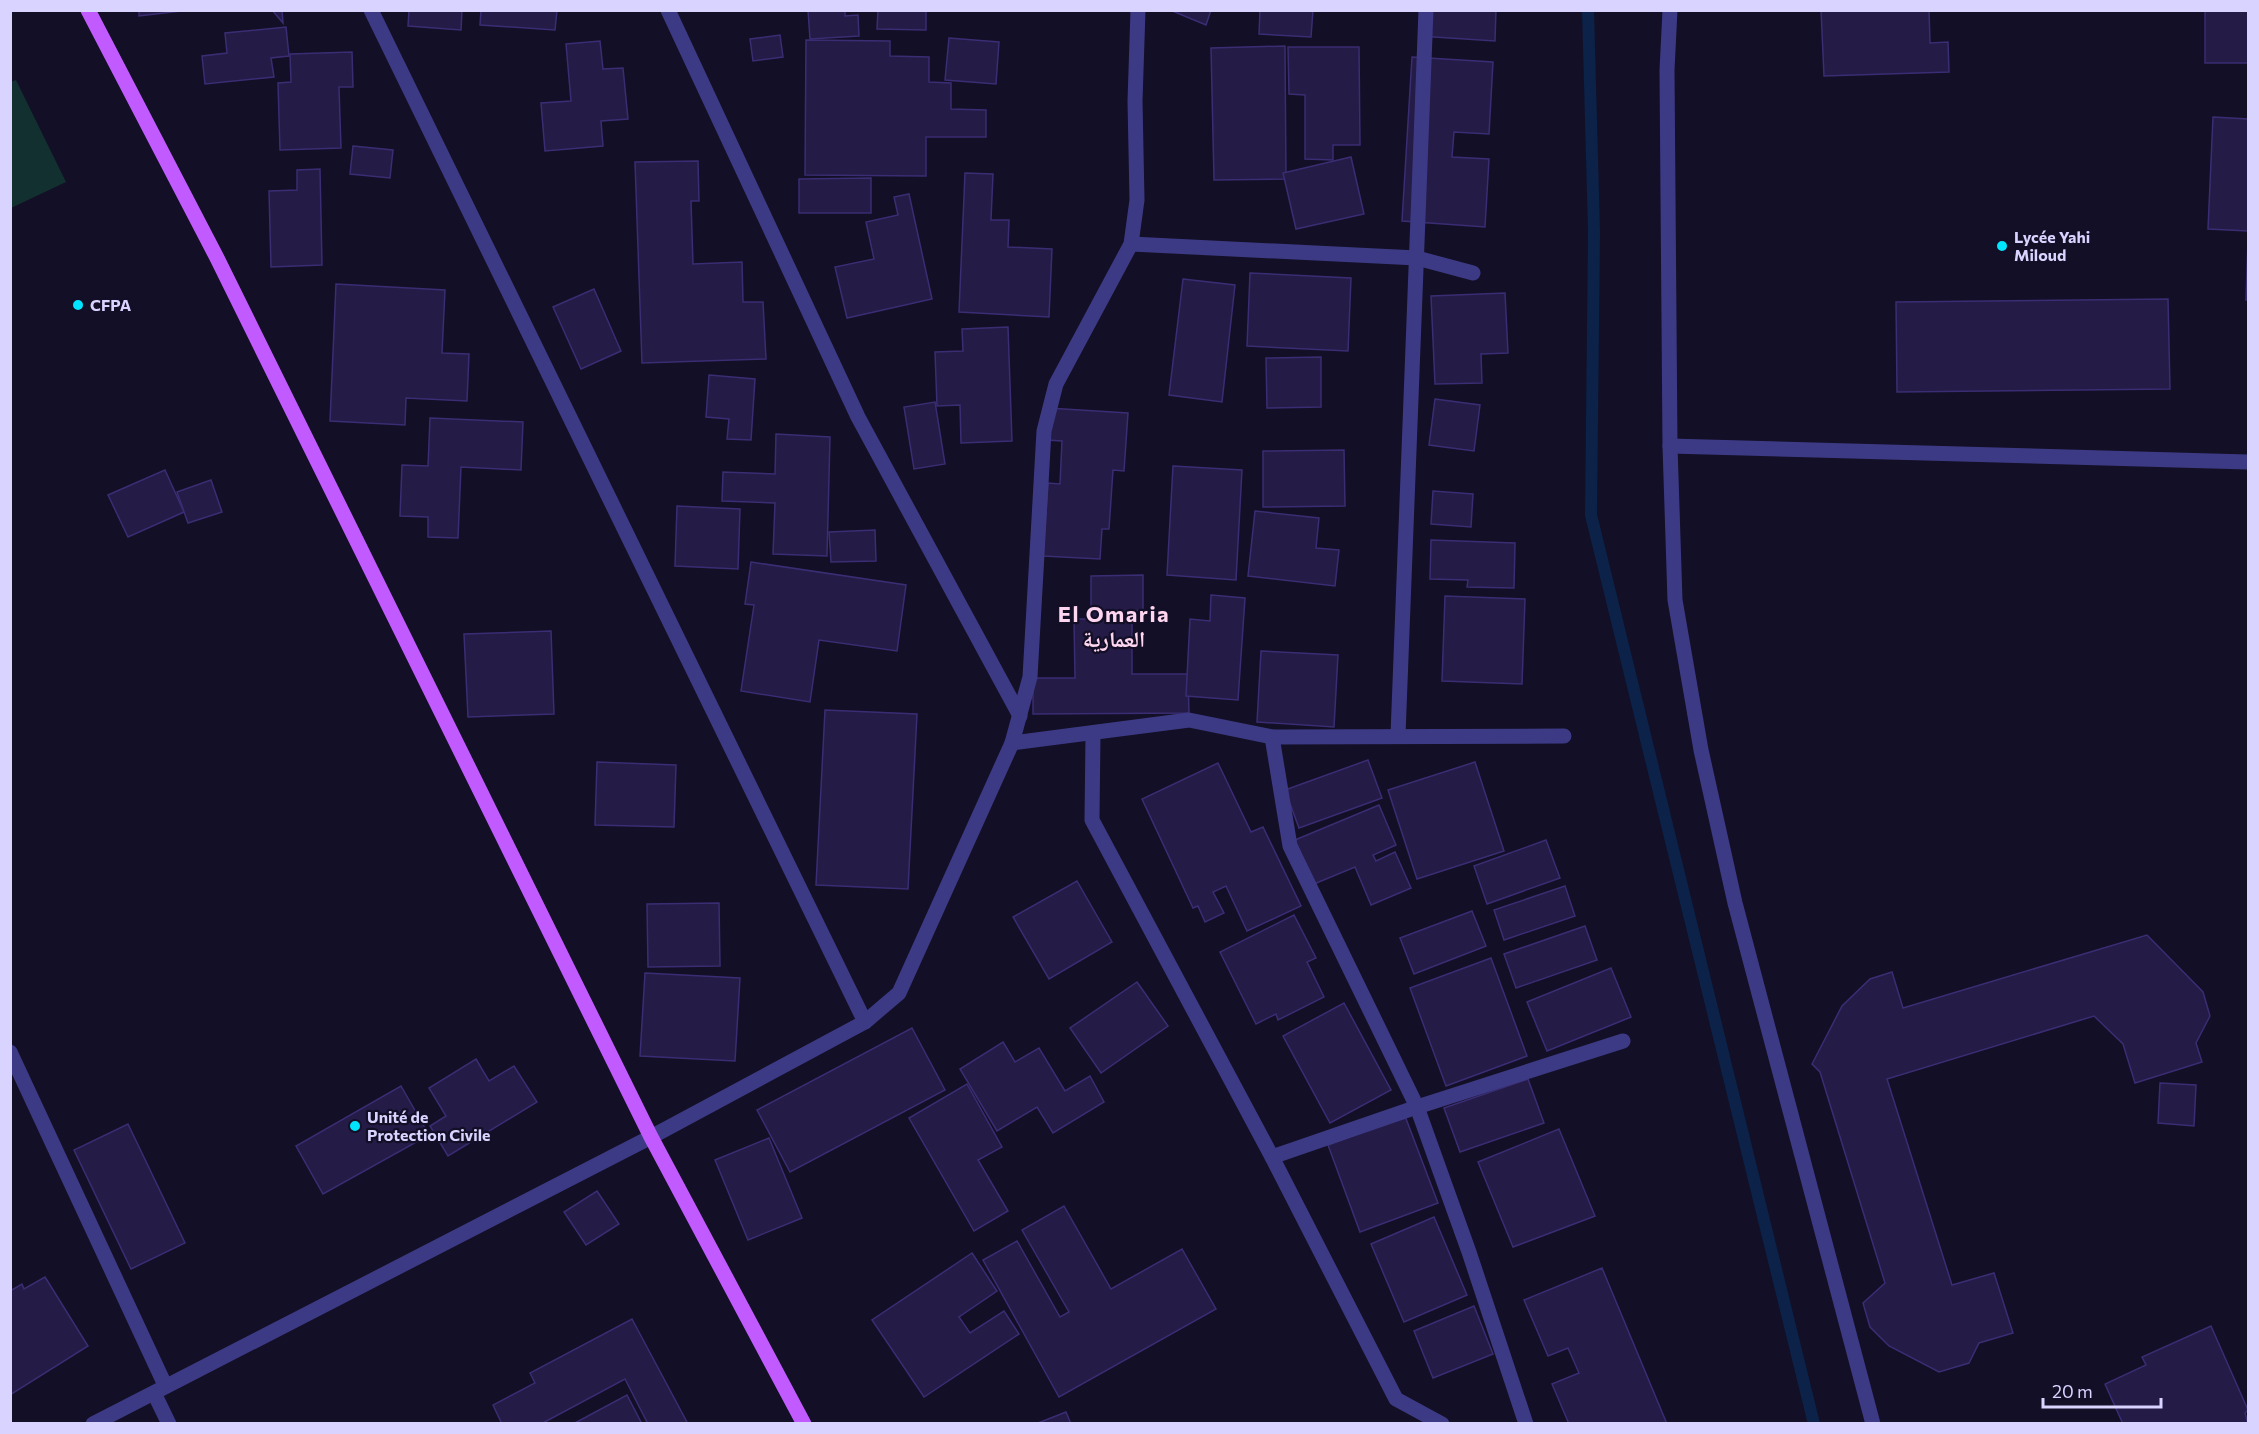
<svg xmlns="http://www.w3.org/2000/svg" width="2259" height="1434" font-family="Commissioner,'Noto Naskh Arabic',sans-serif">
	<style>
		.green { fill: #12302f }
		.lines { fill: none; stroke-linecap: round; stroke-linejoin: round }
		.stream { stroke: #0c2248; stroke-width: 12 }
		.building { fill: #241b47; stroke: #3b2d73; stroke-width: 1.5 }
		.minor { stroke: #3d3a85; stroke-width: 15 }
		.major { stroke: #c25bff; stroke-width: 15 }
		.poi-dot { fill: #00e5ff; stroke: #130f26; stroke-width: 2 }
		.labels { text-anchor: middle; stroke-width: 4.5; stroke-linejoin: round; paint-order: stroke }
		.poi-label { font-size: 16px; font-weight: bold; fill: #d9d4ff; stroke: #130f26; text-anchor: start }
		.district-label { font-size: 22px; font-weight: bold; letter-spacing: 1.5px; fill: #ffd6f0; stroke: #130f26 }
	</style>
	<rect width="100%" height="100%" fill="#130f26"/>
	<polygon class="green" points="16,80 66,182 11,208 10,82"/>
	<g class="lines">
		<polyline class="stream" points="1588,10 1594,232 1591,515 1814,1424"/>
	</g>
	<g class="building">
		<polygon points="139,10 190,10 139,16"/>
		<polygon points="272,10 282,10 283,23"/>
		<polygon points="409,10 462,10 461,30 408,26"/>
		<polygon points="481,10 557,10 555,30 480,25"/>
		<polygon points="808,10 845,10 845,16 858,15 859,36 810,39"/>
		<polygon points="878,10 926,10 926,30 877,29"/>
		<polygon points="1170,10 1211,10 1206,25"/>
		<polygon points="1260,10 1313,10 1311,37 1259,34"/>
		<polygon points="1420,10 1496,10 1495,41 1419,36"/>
		<polygon points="1821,10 1929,10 1930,43 1948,42 1949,72 1824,76"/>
		<rect x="2205" y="10" width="43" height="53"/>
		<polygon points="286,27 289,56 271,58 274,77 205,84 202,56 227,53 225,33"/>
		<polygon points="780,35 783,57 753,61 750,39"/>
		<polygon points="949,38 999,42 996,84 945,80"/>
		<polygon points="806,40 890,41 890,56 929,57 929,82 951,83 951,109 986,110 986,137 926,137 926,176 805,175"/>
		<polygon points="600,41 603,69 623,68 628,119 601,121 603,146 545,151 541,103 571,101 566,44"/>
		<polygon points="1285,46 1286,179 1214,180 1211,48"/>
		<polygon points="1288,47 1359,47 1360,145 1333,145 1333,160 1305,159 1305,95 1289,94"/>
		<polygon points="352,52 353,87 339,87 341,148 280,150 278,83 291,82 290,54"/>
		<polygon points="1412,57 1493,62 1489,134 1454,132 1452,157 1489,159 1485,227 1402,221"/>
		<polygon points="2213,117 2248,119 2248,231 2208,229"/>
		<polygon points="353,146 393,150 390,178 350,174"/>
		<polygon points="1351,157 1364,214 1296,229 1283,173"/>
		<polygon points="698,161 699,201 691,201 693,264 742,262 743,302 763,302 766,359 642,363 635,162"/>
		<polygon points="320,169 322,265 271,267 269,191 297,190 297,170"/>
		<polygon points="965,173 993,174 991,220 1009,220 1008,247 1052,249 1049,317 959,312"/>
		<polygon points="871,178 871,213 799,213 799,179"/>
		<polygon points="909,194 932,299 847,318 835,267 874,259 866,222 898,215 894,197"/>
		<polygon points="2248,240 2248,300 2246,300"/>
		<polygon points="1250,273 1351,278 1348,351 1247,346"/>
		<polygon points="1183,279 1235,285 1222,402 1169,395"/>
		<polygon points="336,284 445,290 442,353 469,354 467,401 406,398 405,425 330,421"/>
		<polygon points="594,289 621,351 581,369 553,307"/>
		<polygon points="1505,293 1508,353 1481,354 1482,383 1435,384 1431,296"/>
		<polygon points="2168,299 2170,389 1897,392 1896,302"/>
		<polygon points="1008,327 1012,441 961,443 960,405 937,406 935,352 963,351 962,329"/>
		<polygon points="1321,357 1321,407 1267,408 1266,358"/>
		<polygon points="709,375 755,379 751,440 727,439 729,419 706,417"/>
		<polygon points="1435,399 1480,405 1474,451 1429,445"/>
		<polygon points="935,402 945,464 914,469 904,407"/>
		<polygon points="1048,408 1128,413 1124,471 1113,470 1109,529 1102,529 1100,559 1043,556 1048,483 1060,484 1062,441 1047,440"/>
		<polygon points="430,418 523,422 521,470 461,467 458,538 428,537 428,517 400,516 402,465 428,466"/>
		<polygon points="776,434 830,437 827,556 773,554 775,503 722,501 723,472 775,474"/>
		<polygon points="1344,450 1345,506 1263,507 1263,451"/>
		<polygon points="1173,466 1242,470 1236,580 1167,575"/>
		<polygon points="165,470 184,512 128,537 108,495"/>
		<polygon points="211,480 222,512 188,523 177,492"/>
		<polygon points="1433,491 1473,494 1471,527 1431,524"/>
		<polygon points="677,506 740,509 738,569 675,566"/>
		<polygon points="1255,511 1319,518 1316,548 1339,550 1335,586 1248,576"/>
		<polygon points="875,530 876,561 831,562 829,532"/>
		<polygon points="1431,540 1515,543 1514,588 1467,587 1468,580 1430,579"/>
		<polygon points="751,562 906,585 897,651 819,640 810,702 741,691 754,605 745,604"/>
		<polygon points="1143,575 1143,611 1132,610 1132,674 1188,674 1189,713 1033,714 1033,678 1075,678 1074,619 1091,619 1091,576"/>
		<polygon points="1211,595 1245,598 1238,700 1186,696 1190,619 1210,621"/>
		<polygon points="1445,596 1525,599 1522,684 1442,681"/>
		<polygon points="551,631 554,714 468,717 464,634"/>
		<polygon points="1261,651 1338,655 1334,727 1257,722"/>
		<polygon points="825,710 917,714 908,889 816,885"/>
		<polygon points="1368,760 1382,798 1299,828 1285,790"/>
		<polygon points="597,762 676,765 674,827 595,825"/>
		<polygon points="1475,762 1504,851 1417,879 1388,790"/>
		<polygon points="1218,763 1251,832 1263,827 1301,906 1247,931 1226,886 1213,892 1224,913 1205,922 1198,906 1193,908 1142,799"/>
		<polygon points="1379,805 1396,845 1373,855 1376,861 1395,852 1411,888 1371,905 1355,867 1314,884 1295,840"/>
		<polygon points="1546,840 1560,878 1487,904 1474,866"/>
		<polygon points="1077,881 1112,942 1049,979 1013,917"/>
		<polygon points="1565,886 1575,916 1504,940 1494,910"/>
		<polygon points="719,903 720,966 648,967 647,904"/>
		<polygon points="1472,911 1486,946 1414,974 1400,938"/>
		<polygon points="1294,915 1316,958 1307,962 1324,997 1278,1020 1276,1014 1256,1024 1220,952"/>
		<polygon points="1585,926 1597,960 1516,988 1504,954"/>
		<polygon points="2147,935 2203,992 2210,1016 2196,1043 2202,1062 2135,1083 2123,1044 2094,1016 1887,1079 1952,1285 1994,1273 2013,1333 1979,1343 1969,1363 1939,1372 1889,1346 1870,1327 1863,1303 1885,1283 1820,1072 1812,1064 1842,1006 1870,979 1892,972 1903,1008"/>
		<polygon points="1491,958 1527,1056 1446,1086 1410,988"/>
		<polygon points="1611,968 1631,1017 1547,1051 1527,1002"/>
		<polygon points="645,973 740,978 735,1061 640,1056"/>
		<polygon points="1137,982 1168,1026 1101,1073 1070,1028"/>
		<polygon points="1344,1003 1391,1090 1330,1123 1283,1036"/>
		<polygon points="912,1028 945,1090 790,1172 757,1110"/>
		<polygon points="1003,1042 1015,1062 1039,1048 1065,1091 1090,1076 1104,1102 1053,1133 1037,1107 997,1131 960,1069"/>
		<polygon points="476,1059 489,1081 514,1066 537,1102 448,1156 430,1126 446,1116 429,1088"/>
		<polygon points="1528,1079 1544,1123 1460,1152 1444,1108"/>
		<polygon points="2160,1083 2196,1085 2194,1126 2158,1123"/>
		<polygon points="967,1084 1002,1147 978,1160 1008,1211 974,1231 909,1118"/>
		<polygon points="401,1086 429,1135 323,1194 296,1146"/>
		<polygon points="1405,1116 1438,1203 1360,1232 1328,1145"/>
		<polygon points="128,1124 185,1243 131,1269 74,1150"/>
		<polygon points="1559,1129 1595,1216 1513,1247 1478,1162"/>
		<polygon points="769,1138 802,1218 748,1240 715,1160"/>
		<polygon points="597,1191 619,1224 586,1245 564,1212"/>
		<polygon points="1064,1206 1111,1289 1182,1249 1216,1309 1059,1397 983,1260 1017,1241 1060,1317 1069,1312 1022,1230"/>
		<polygon points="1434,1217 1467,1295 1404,1322 1371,1244"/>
		<polygon points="972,1253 997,1291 959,1317 970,1333 1004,1311 1019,1334 924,1397 872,1320"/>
		<polygon points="1602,1268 1667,1424 1569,1424 1552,1384 1579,1373 1568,1348 1548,1356 1524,1300"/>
		<polygon points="45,1277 88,1346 10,1395 10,1291 22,1284 24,1289"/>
		<polygon points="1474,1306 1493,1354 1433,1378 1414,1331"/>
		<polygon points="632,1319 688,1424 648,1424 625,1379 541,1424 502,1424 493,1405 535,1383 530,1373"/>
		<polygon points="2211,1326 2248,1410 2245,1413 2248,1424 2123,1424 2105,1384 2146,1365 2142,1357"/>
		<polygon points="627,1395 642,1424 573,1424"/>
		<polygon points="1066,1412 1071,1424 1038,1423"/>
	</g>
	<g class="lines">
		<g class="minor">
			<polyline points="371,10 865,1022"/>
			<polyline points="668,10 858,417 1020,716"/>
			<polyline points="1670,10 1667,70 1670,446 1675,600 1701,750 1735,903 1873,1424"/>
			<polyline points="1131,244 1417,258 1473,273"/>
			<polyline points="1670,446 2248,462"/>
			<polyline points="1093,734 1092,820 1272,1157 1396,1399 1442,1424"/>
			<polyline points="1398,735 1426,10"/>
			<polyline points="1272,737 1290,846 1417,1107 1469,1252 1526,1424"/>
			<polyline points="1012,743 1189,720 1272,737 1564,736"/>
			<polyline points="10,1052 165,1385"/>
			<polyline points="1272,1157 1417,1107 1623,1041"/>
			<polyline points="154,1393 169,1424"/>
			<polyline points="93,1424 651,1137 865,1022 899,993 1012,743 1030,677 1044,431 1056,384 1131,244 1137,200 1135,101 1138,10"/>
		</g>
		<polyline class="major" points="88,10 217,258 651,1137 804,1424"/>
	</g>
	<g class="poi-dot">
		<circle cx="2002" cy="246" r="6"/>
		<circle cx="78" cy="305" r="6"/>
		<circle cx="355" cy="1126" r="6"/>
	</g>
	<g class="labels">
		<g class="poi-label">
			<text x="2014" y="243">Lycée Yahi<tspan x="2014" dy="18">Miloud</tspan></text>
			<text x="90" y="311">CFPA</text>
			<text x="367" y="1123">Unité de<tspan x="367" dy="18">Protection Civile</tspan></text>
		</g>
		<g class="district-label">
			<text x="1114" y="622">El Omaria<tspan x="1114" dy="25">العمارية</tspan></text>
		</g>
	</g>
	<rect width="2259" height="1434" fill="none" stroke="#d9d4ff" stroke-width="24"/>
	<path d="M2043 1398v9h118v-9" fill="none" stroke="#d9d4ff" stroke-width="3"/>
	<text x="2052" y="1398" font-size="18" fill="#d9d4ff" stroke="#130f26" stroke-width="4.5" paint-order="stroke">20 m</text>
</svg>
